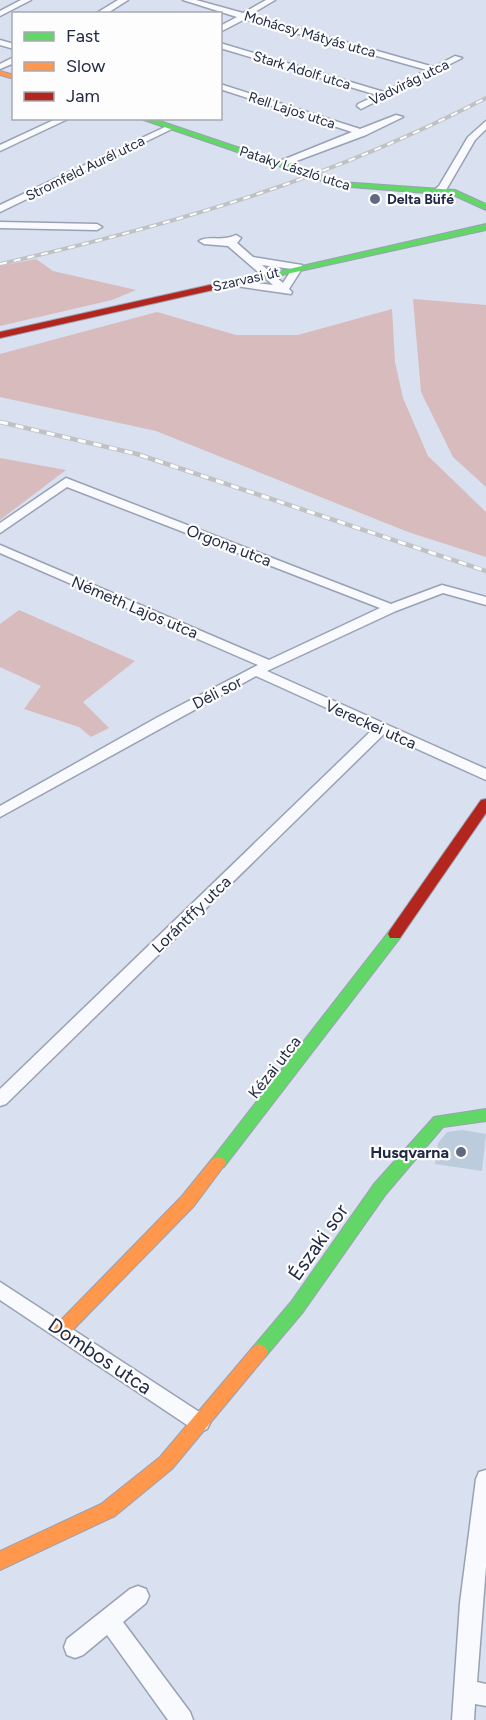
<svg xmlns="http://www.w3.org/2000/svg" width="486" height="1720" font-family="Figtree,sans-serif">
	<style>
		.green { fill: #d8bbbd }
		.building { fill: #bdccdd }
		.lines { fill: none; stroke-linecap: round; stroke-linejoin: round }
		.street-casing { stroke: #99a1b4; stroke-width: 3 }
		.fast-casing { stroke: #99a1b4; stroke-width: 2 }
		.slow-casing { stroke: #99a1b4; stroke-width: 2 }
		.jam-casing { stroke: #99a1b4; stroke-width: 2 }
		.street { fill: #f9fafd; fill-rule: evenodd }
		.fast { fill: #63d668; fill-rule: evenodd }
		.slow { fill: #ff974d; fill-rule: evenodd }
		.jam { fill: #b3261e; fill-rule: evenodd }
		.rail-far1-casing { stroke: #bfc1c5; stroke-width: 4 }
		.rail-casing { stroke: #bfc1c5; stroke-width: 4.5 }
		.rail-far1 { stroke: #fdfdfd; stroke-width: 2; stroke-dasharray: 7; stroke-linecap: butt }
		.rail { stroke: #fdfdfd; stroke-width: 3; stroke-dasharray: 8; stroke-linecap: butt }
		.poi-dot { fill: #616a80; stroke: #fdfdfd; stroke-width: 2 }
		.labels { text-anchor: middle; stroke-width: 4.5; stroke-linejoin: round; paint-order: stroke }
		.far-street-label { font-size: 14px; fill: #212a45; stroke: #fdfdfd }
		.far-poi-label { font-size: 14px; font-weight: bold; fill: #212a45; stroke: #fdfdfd; text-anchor: start }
		.street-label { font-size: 16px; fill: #212a45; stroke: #fdfdfd }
		.poi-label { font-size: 16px; font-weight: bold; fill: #212a45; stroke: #fdfdfd; text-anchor: end }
		.near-street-label { font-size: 20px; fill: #212a45; stroke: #fdfdfd }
	</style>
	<rect width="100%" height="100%" fill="#d9e0ef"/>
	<g class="green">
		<polygon points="36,259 53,271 136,290 112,300 0,326 0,266"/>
		<polygon points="413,299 486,305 486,487 453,457 421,392"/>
		<polygon points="392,309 395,362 403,398 428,456 486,512 486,557 408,532 156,431 0,397 0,354 157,312 236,335 298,335"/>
		<polygon points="0,458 66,470 0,520"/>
		<polygon points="19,610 135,661 83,702 109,728 91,737 79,727 24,709 41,686 0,667 0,624"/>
	</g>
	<polygon class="building" points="462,1130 486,1134 482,1171 435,1164 438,1143 447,1132"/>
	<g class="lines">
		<defs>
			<g id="street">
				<polygon points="21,0 31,0 0,16 0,11"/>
				<polygon points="118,0 128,0 106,14 95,14"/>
				<polygon points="183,0 196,0 243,13 266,0 275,0 250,15 434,67 455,56 462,58 361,109 357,106 358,104 377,95 220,48 220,43 384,92 427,70 245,19 220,32 220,26 237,17"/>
				<polygon points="0,40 14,44 14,49 0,45"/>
				<polygon points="14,57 14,63 0,69 0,64"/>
				<polygon points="220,84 360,129 396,115 403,117 366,135 283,166 280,165 280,161 352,132 220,89"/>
				<polygon points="58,118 70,118 0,151 0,145"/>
				<polygon points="486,121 486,129 475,140 446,190 435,193 433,191 439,186 468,137"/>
				<polygon points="167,126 174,128 0,212 0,205"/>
				<polygon points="0,222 97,224 102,227 97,230 0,228"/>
				<path d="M236,235l5,3 -4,5 16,14 49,8 1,2 -14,22 3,3 -1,2 -62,-9v-4l4,-1 40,5 -45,-39 -24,-2 -5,-3c10,-6 22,1 37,-6zM262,265l30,4 -9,14z"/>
				<polygon points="66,478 391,604 442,585 486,597 486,605 443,593 396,611 267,671 486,769 486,780 384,734 6,1104 0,1106 0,1089 373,729 256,676 0,817 0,806 158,717 258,665 0,553 0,545 269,660 380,608 67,487 0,533 0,523"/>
				<polygon points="0,1282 207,1417 210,1423 207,1429 200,1432 193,1429 0,1300"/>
				<polygon points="486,1470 486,1566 477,1682 486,1684 486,1706 475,1704 474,1720 452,1720 460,1603 476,1479 479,1472"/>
				<polygon points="138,1586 146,1589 149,1596 146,1603 123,1622 190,1712 193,1720 168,1720 107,1635 83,1655 75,1658 67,1655 64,1647 67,1639 130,1589"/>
			</g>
			<g id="fast">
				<polygon points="138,118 151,118 341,182 455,190 486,204 486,210 453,195 337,186"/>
				<polygon points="486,224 486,230 241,284 236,281"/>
				<polygon points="395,929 400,930 402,934 400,938 224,1167 218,1169 212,1167 210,1163 212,1159 390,930"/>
				<polygon points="486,1109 486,1121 443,1127 386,1194 303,1312 265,1357 259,1360 253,1357 250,1352 253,1347 291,1302 374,1184 434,1117"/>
			</g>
			<g id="slow">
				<polygon points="0,71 14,75 14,79 0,75"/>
				<polygon points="218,1157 224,1159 226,1163 194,1206 68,1335 62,1337 56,1335 53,1330 56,1325 182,1196 212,1159"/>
				<polygon points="259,1344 265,1347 268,1352 265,1357 172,1469 115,1516 0,1570 0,1551 101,1504 160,1457 253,1347"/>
			</g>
			<g id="jam">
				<polygon points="241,278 246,281 244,283 0,338 0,332"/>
				<polygon points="486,799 486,813 400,938 390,938 388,934 390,930 481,800"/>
			</g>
		</defs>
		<use href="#street" class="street-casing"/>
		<use href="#fast" class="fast-casing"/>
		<use href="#slow" class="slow-casing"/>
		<use href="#jam" class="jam-casing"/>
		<use href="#street" class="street"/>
		<use href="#fast" class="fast"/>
		<use href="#slow" class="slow"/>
		<use href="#jam" class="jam"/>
		<defs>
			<path id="rail-far1" d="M0,264c172,-39 328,-84 486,-166"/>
			<polyline id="rail" points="0,422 137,454 486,571"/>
		</defs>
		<use href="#rail-far1" class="rail-far1-casing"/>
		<use href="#rail" class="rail-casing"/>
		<use href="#rail-far1" class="rail-far1"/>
		<use href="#rail" class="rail"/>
	</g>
	<g class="poi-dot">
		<circle cx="375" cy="199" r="6"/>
		<circle cx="461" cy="1152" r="6"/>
	</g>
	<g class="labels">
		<g class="far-street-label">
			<text transform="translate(310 34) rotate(16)" y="5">Mohácsy Mátyás utca</text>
			<text transform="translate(302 70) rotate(17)" y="5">Stark Adolf utca</text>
			<text transform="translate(409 82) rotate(-26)" y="5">Vadvirág utca</text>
			<text transform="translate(292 110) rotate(18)" y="5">Rell Lajos utca</text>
			<text transform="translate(85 168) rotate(-26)" y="5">Stromfeld Aurél utca</text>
			<text transform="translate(295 168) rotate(18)" y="5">Pataky László utca</text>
			<text transform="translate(246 279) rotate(-13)" y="5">Szarvasi út</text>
		</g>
		<g class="far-poi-label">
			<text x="387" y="204">Delta Büfé</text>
		</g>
		<g class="street-label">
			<text transform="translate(229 545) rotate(21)" y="6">Orgona utca</text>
			<text transform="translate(135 607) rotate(23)" y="6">Németh Lajos utca</text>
			<text transform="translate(217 692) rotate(-27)" y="6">Déli sor</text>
			<text transform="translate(371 724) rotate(24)" y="6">Vereckei utca</text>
			<text transform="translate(191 914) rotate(-44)" y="6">Lorántffy utca</text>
			<text transform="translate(274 1067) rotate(-52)" y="6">Kézai utca</text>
		</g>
		<g class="poi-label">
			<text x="449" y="1158">Husqvarna</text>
		</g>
		<g class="near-street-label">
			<text transform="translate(318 1242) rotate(-55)" y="7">Északi sor</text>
			<text transform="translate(100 1356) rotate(34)" y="7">Dombos utca</text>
		</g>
	</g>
	<rect x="12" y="12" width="210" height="108" fill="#fdfdfd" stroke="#a5a9b3" stroke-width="1.5"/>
	<rect x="24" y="32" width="30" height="9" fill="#63d668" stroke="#a5a9b3" stroke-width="1.5"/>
	<text x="66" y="42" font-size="18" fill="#212a45">Fast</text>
	<rect x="24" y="62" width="30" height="9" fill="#ff974d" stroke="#a5a9b3" stroke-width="1.5"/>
	<text x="66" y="72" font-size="18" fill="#212a45">Slow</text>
	<rect x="24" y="92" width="30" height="9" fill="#b3261e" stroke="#a5a9b3" stroke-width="1.5"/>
	<text x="66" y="102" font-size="18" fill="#212a45">Jam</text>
</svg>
